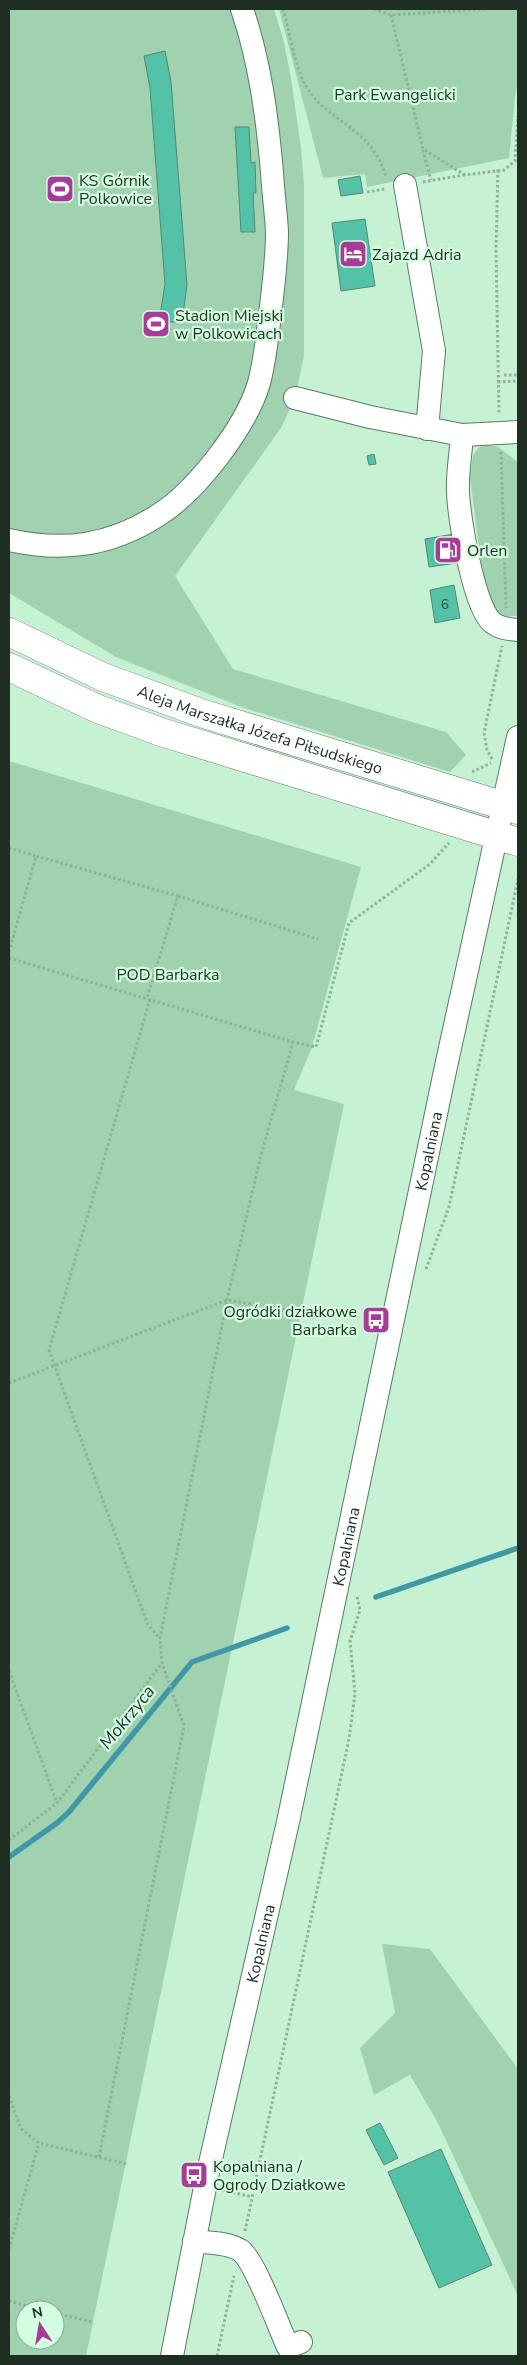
<svg xmlns="http://www.w3.org/2000/svg" width="527" height="2365" font-family="'Nunito Sans',sans-serif">
	<style>
		.green { fill: #a0d2af; fill-rule: evenodd }
		.lines { fill: none; stroke-linecap: round; stroke-linejoin: round }
		.stream { stroke: #4098a6; stroke-width: 5.5 }
		.building { fill: #53c2a6; stroke: #548778 }
		.minor-casing { stroke: #577d63; stroke-width: 24 }
		.major-casing { stroke: #577d63; stroke-width: 29 }
		.path { stroke: #8fb098; stroke-width: 3; stroke-dasharray: 2.5 2.5; stroke-linecap: butt }
		.minor { stroke: #fff; stroke-width: 22 }
		.major { stroke: #fff; stroke-width: 28 }
		.labels { text-anchor: middle; stroke-width: 4.5; stroke-linejoin: round; paint-order: stroke }
		.number-label { font-size: 14px; fill: #2b5344 }
		.park-label { font-size: 16px; fill: #173923; stroke: #d4fee0 }
		.poi-label { font-size: 16px; fill: #1e2e23; stroke: #d4fee0; text-anchor: start }
		.street-label { font-size: 16px; fill: #1e2e23; stroke: #d4fee0 }
		.water-label { font-size: 18px; font-style: italic; fill: #1e3338; stroke: #d4fee0 }
	</style>
	<rect width="100%" height="100%" fill="#c7f1d3"/>
	<g class="green">
		<polygon points="9,9 274,9 283,38 291,78 301,148 304,185 304,356 295,398 281,428 175,576 233,669 446,732 466,755 450,772 244,708 116,657 9,593"/>
		<polygon points="279,9 518,9 518,80 515,97 509,158 367,187 365,174 323,178"/>
		<polygon points="485,445 498,447 518,462 517,616 506,616 496,611 484,587 470,477 473,456 478,448"/>
		<path d="M9,761l352,106 -49,180 -18,43 50,14 -258,1252h-77zM25,2310h30v30h-30z"/>
		<polygon points="382,1944 430,1949 518,2069 518,2296 438,2123 410,2075 374,2095 360,2048 395,2013"/>
	</g>
	<g class="lines">
		<g class="stream">
			<polyline points="376,1597 518,1548"/>
			<polyline points="9,1857 57,1823 69,1812 192,1662 287,1628"/>
		</g>
	</g>
	<g class="building">
		<polygon points="165,51 171,82 187,285 182,322 159,322 165,284 150,88 144,56"/>
		<polygon points="235,127 249,127 251,163 255,162 256,193 253,193 255,232 241,232"/>
		<polygon points="360,176 363,193 341,196 338,180"/>
		<polygon points="365,219 375,286 341,291 332,223"/>
		<polygon points="374,454 376,464 369,465 367,456"/>
		<polygon points="466,532 471,561 429,567 425,539"/>
		<polygon points="454,585 460,618 435,623 430,590"/>
		<polygon points="380,2123 398,2158 384,2165 366,2130"/>
		<polygon points="441,2149 492,2265 439,2288 388,2172"/>
	</g>
	<g class="lines">
		<defs>
			<g id="minor">
				<polyline points="405,185 434,351 427,429"/>
				<polyline points="295,398 370,417 462,435 518,432"/>
				<path d="M462,435c-1,18 -5,38 -4,57 1,25 16,118 35,131 8,6 16,6 25,7"/>
				<path d="M9,540c54,12 101,6 148,-24 39,-24 89,-89 102,-133 6,-22 8,-45 11,-68 3,-27 7,-55 7,-83 -1,-20 -4,-40 -5,-60 -5,-56 -12,-110 -30,-163"/>
				<path d="M194,2241c14,2 33,1 46,9 15,10 39,78 48,97l13,-5"/>
				<path id="s1" d="M172,2356l36,-184 80,-350 157,-751 73,-334"/>
			</g>
			<g id="major">
				<path id="s2" d="M9,632l94,45 98,36 317,97"/>
				<polyline points="9,667 98,709 161,732 518,842"/>
			</g>
		</defs>
		<use href="#minor" class="minor-casing"/>
		<use href="#major" class="major-casing"/>
		<g class="path">
			<path d="M283,9c6,21 12,59 23,77 23,39 65,39 80,91"/>
			<polyline points="374,9 391,15 485,9"/>
			<polyline points="391,15 423,149 465,175 504,170 515,161 518,116"/>
			<polyline points="423,150 431,180"/>
			<polyline points="498,170 496,250 499,413"/>
			<polyline points="423,182 464,175"/>
			<polyline points="367,192 385,189"/>
			<polyline points="504,375 518,375"/>
			<polyline points="498,382 518,381"/>
			<polyline points="501,452 506,608"/>
			<polyline points="492,759 487,750 484,733 502,646"/>
			<polyline points="472,772 491,763"/>
			<polyline points="9,848 36,856"/>
			<polyline points="178,896 318,939"/>
			<polyline points="9,952 36,856 178,896 147,998"/>
			<polyline points="9,958 293,1042 316,1047 349,923 430,864 449,843"/>
			<polyline points="150,999 49,1350 147,1623 159,1638"/>
			<polyline points="426,1269 449,1207 518,879"/>
			<polyline points="9,1383 227,1300 302,1312"/>
			<polyline points="9,1671 57,1803"/>
			<polyline points="9,1840 57,1803 162,1663 160,1638 227,1300 260,1159 293,1042"/>
			<polyline points="9,2096 21,2129 39,2143 127,2164"/>
			<polyline points="99,2157 184,1726 162,1663"/>
			<polyline points="223,2190 252,2197"/>
			<polyline points="245,2231 349,1739 355,1694 350,1641 360,1610 357,1596"/>
			<polyline points="9,2249 39,2143"/>
			<polyline points="9,2301 44,2310"/>
			<polyline points="55,2313 92,2322"/>
			<polyline points="217,2356 234,2276"/>
		</g>
		<use href="#minor" class="minor"/>
		<use href="#major" class="major"/>
	</g>
	<defs>
		<symbol id="stadium-square" viewBox="-11 -11 22 22"><rect x="-9" y="-9" width="18" height="18" rx="4" fill="#a83a98" stroke="#d4fee0"/><path d="M0-5a6.5 5 0 1 0 0 10a6.5 5 0 1 0 0-10ZM-3.5-1.8h7v3.6h-7Z" fill="#fff"/></symbol>
		<symbol id="hotel-square" viewBox="-11 -11 22 22"><rect x="-9" y="-9" width="18" height="18" rx="4" fill="#a83a98" stroke="#d4fee0"/><path d="M-6-4.5h1.5V1H6V5H4.5V3h-9V5H-6ZM-4 0a1.8 1.8 0 1 1 3.6 0ZM.5 0V-2.5h3Q6-2.5 6 0Z" fill="#fff"/></symbol>
		<symbol id="fuel-square" viewBox="-11 -11 22 22"><rect x="-9" y="-9" width="18" height="18" rx="4" fill="#a83a98" stroke="#d4fee0"/><path d="M-5.5-6h7V0h2V4h1.3V-2.5L3-4.5l.8-.8L6-3V5H2.5V1h-1V6h-7ZM-4.2-4.7v3.2H.2V-4.7Z" fill="#fff"/></symbol>
		<symbol id="bus-square" viewBox="-11 -11 22 22"><rect x="-9" y="-9" width="18" height="18" rx="4" fill="#a83a98" stroke="#d4fee0"/><path d="M-5-6H5V4H4V6H2V4H-2V6H-4V4H-5ZM-3.5-4V0h7V-4ZM-3.5 1.2v1.5H-2V1.2ZM2 1.2v1.5H3.5V1.2Z" fill="#fff"/></symbol>
	</defs>
	<g fill-rule="evenodd">
		<use href="#stadium-square" x="44" y="173" width="32" height="32"/>
		<use href="#hotel-square" x="337" y="238" width="32" height="32"/>
		<use href="#stadium-square" x="140" y="308" width="32" height="32"/>
		<use href="#fuel-square" x="432" y="534" width="32" height="32"/>
		<use href="#bus-square" x="360" y="1304" width="32" height="32"/>
		<use href="#bus-square" x="178" y="2159" width="32" height="32"/>
	</g>
	<g class="labels">
		<g class="number-label">
			<text x="445" y="609">6</text>
		</g>
		<g class="park-label">
			<text x="395" y="100">Park Ewangelicki</text>
			<text x="168" y="980">POD Barbarka</text>
		</g>
		<g class="poi-label">
			<text x="79" y="186">KS Górnik<tspan x="79" dy="18">Polkowice</tspan></text>
			<text x="372" y="260">Zajazd Adria</text>
			<text x="175" y="321">Stadion Miejski<tspan x="175" dy="18">w Polkowicach</tspan></text>
			<text x="467" y="556">Orlen</text>
			<text x="357" y="1317" text-anchor="end">Ogródki działkowe<tspan x="357" dy="18">Barbarka</tspan></text>
			<text x="213" y="2172">Kopalniana /<tspan x="213" dy="18">Ogrody Działkowe</tspan></text>
		</g>
		<g class="street-label">
			<text dy="6" stroke="none"><textPath href="#s2" startOffset="270">Aleja Marszałka Józefa Piłsudskiego</textPath></text>
			<text dy="6" stroke="none"><textPath href="#s1" startOffset="1232">Kopalniana</textPath></text>
			<text dy="6" stroke="none"><textPath href="#s1" startOffset="828">Kopalniana</textPath></text>
			<text dy="6" stroke="none"><textPath href="#s1" startOffset="422">Kopalniana</textPath></text>
		</g>
		<g class="water-label">
			<text transform="translate(127 1717) rotate(-51)" y="6">Mokrzyca</text>
		</g>
	</g>
	<rect width="527" height="2365" fill="none" stroke="#1e2e23" stroke-width="20"/>
	<g transform="translate(40 2325) rotate(348)"><circle r="24" fill="#d4fee0" stroke="#8bab94"/>
	<path d="M0-4L9 19L0 12L-9 19Z" fill="#a83a98"/>
	<text y="-8" font-size="14" font-weight="bold" text-anchor="middle" fill="#1e2e23">N</text>
	</g>
</svg>
